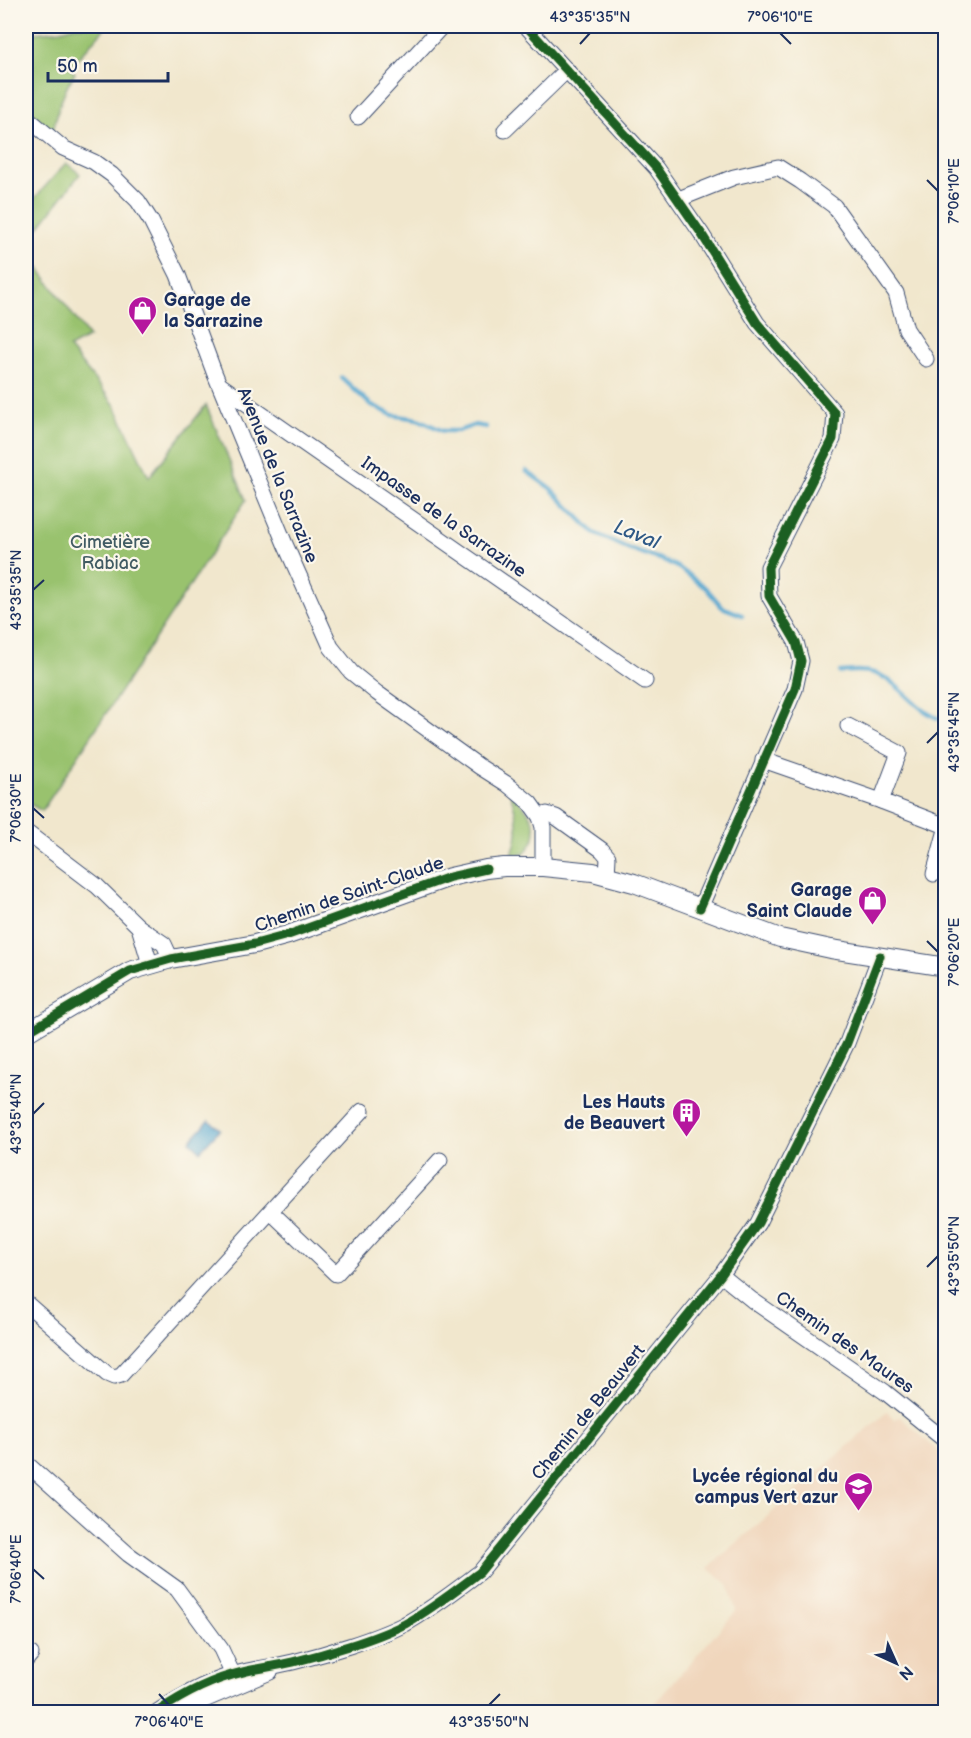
<svg xmlns="http://www.w3.org/2000/svg" width="971" height="1738" font-family="'Balsamiq Sans',sans-serif">
	<style>
		.built { fill: #f0d6bc }
		.green { fill: #99c26e; stroke: #5a7866; stroke-width: 1.5 }
		.water { fill: #54a6cf; stroke: #386a96; stroke-width: 1.5 }
		.lines { fill: none; stroke-linecap: round; stroke-linejoin: round }
		.stream { stroke: #54a6cf; stroke-width: 4.5 }
		.minor-casing { stroke: #3b4b6f; stroke-width: 17 }
		.tertiary-casing { stroke: #3b4b6f; stroke-width: 20 }
		.minor { stroke: #fff; stroke-width: 15 }
		.tertiary { stroke: #fff; stroke-width: 18 }
		.cycleway-casing { stroke: #fbf7ec; stroke-width: 13 }
		.cycleway { stroke: #1b5e20; stroke-width: 9 }
		.ticks { fill: none; stroke: #1b2f5e; stroke-width: 2 }
		.labels { text-anchor: middle; stroke-width: 4.5; stroke-linejoin: round; paint-order: stroke }
		.poi-label { font-size: 18px; font-weight: bold; fill: #1b2f5e; stroke: #fbf7ec; text-anchor: end }
		.street-label { font-size: 18px; fill: #1b2f5e; stroke: #fbf7ec }
		.park-label { font-size: 18px; fill: #415b63; stroke: #fbf7ec }
		.water-label { font-size: 20px; font-style: italic; fill: #2f5986; stroke: #fbf7ec }
		.neatline { fill: none; stroke: #1b2f5e; stroke-width: 2 }
		.ticks-label { font-size: 15px; text-anchor: middle; fill: #1b2f5e }
	</style>
	<rect width="100%" height="100%" fill="#fbf7ec"/>
	<filter id="ink" filterUnits="userSpaceOnUse"><feTurbulence type="fractalNoise" baseFrequency=".0167" numOctaves="2"/><feDisplacementMap in="SourceGraphic" scale="12" xChannelSelector="R" yChannelSelector="G"/><feConvolveMatrix kernelMatrix="1 2 1 2 8 2 1 2 1" color-interpolation-filters="sRGB"/></filter>
	<filter id="wash" filterUnits="userSpaceOnUse"><feTurbulence type="fractalNoise" baseFrequency=".008" numOctaves="4" result="noise"/><feDisplacementMap in="SourceGraphic" scale="24" xChannelSelector="R" yChannelSelector="G"/><feGaussianBlur stdDeviation="1.35" result="paint"/><feColorMatrix in="noise" values="0 0 0 0 0 0 0 0 0 0 0 0 0 0 0 0 0 1.4 0 .05"/><feComposite in="paint" operator="in"/></filter>
	<g filter="url(#wash)">
		<rect width="100%" height="100%" fill="#f1e7cd"/>
		<polygon class="built" points="887,1412 895,1420 899,1416 945,1457 945,1712 647,1712 736,1611 728,1584 708,1568"/>
		<g class="green">
			<path d="M75,26h32l-37,41 5,6c-12,18 -17,36 -22,58l-27,-23v-74l35,-4z"/>
			<polygon points="66,163 80,174 26,244 26,208"/>
			<polygon points="26,251 89,337 69,348 114,404 149,477 206,405 246,500 42,811 26,802"/>
			<path d="M510,793c12,11 29,26 24,45 -1,5 -7,12 -10,16h-12c9,-22 5,-39 -2,-61z"/>
		</g>
		<polygon class="water" points="209,1120 220,1129 200,1151 190,1141"/>
		<g class="lines">
			<g class="stream">
				<polyline points="342,378 370,404 392,415 418,419 443,431 458,431 475,425 486,427"/>
				<polyline points="526,471 550,488 594,533 634,551 660,559 679,568 706,588 722,607 742,615"/>
				<path d="M840,672c12,-1 22,-2 34,1 27,8 42,41 72,48"/>
			</g>
		</g>
	</g>
	<g filter="url(#ink)">
		<g class="lines">
			<defs>
				<g id="minor">
					<polyline points="526,26 656,168 701,233 757,323 835,413 833,439 768,567 769,596 796,642 801,661 795,689 700,908"/>
					<polyline points="26,117 63,148 94,162 112,175 138,201 151,221 178,275 214,372 285,544 331,647 351,672 377,693 480,767 507,784 530,803 540,817 543,827 543,867"/>
					<polyline points="358,117 442,26"/>
					<polyline points="505,130 567,70"/>
					<polyline points="679,199 734,177 778,167 800,181 834,206 896,293 906,329 926,359"/>
					<polyline points="220,385 645,681"/>
					<polyline points="763,760 881,801 899,753 848,726"/>
					<polyline points="881,801 946,826"/>
					<polyline points="540,817 547,814 556,817 602,850 608,857 607,876"/>
					<polyline points="26,832 97,886 139,927 164,944 171,959"/>
					<polyline points="934,874 946,830"/>
					<polyline points="139,927 150,964"/>
					<polyline points="271,1212 336,1274 440,1160"/>
					<polyline points="721,1275 752,1300 885,1392 946,1441"/>
					<polyline points="26,1303 107,1374 114,1377 121,1375 362,1111"/>
					<polyline points="26,1463 128,1554 177,1589 221,1649 233,1675"/>
					<polyline points="26,1660 31,1654"/>
					<path d="M157,1712c25,-17 56,-33 86,-40 17,-4 33,-6 50,-10 32,-8 83,-23 112,-38 27,-15 51,-34 75,-52l241,-297 37,-52 89,-180 33,-87"/>
					<polyline points="176,1712 270,1672"/>
				</g>
				<polyline id="tertiary" points="26,1033 130,971 171,959 255,944 288,935 450,877 486,869 504,867 543,867 593,872 634,883 780,938 831,949 946,967"/>
			</defs>
			<use href="#minor" class="minor-casing"/>
			<use href="#tertiary" class="tertiary-casing"/>
			<use href="#minor" class="minor"/>
			<use href="#tertiary" class="tertiary"/>
			<defs>
				<g id="cycleway">
					<polyline points="526,26 656,168 701,233 757,323 835,413 833,439 768,567 769,596 796,642 801,661 795,689 700,908"/>
					<polyline points="26,1033 130,971 171,959 255,944 288,935 450,877 486,869"/>
					<path d="M157,1712c25,-17 56,-33 86,-40 17,-4 33,-6 50,-10 32,-8 83,-23 112,-38 27,-15 51,-34 75,-52l241,-297 37,-52 89,-180 33,-87"/>
				</g>
			</defs>
			<use href="#cycleway" class="cycleway-casing"/>
			<use href="#cycleway" class="cycleway"/>
		</g>
	</g>
	<path class="ticks" d="M780,33l11,11M580,44l10,-11M927,180l11,11M33,590l11,-10M927,743l11,-11M33,808l11,10M927,941l11,11M33,1114l11,-11M927,1267l11,-11M33,1569l11,10M159,1694l10,11M489,1705l11,-11"/>
	<defs>
		<symbol id="shop-pin" viewBox="-11 -11 22 30"><path d="M0 17L-7.5 6A9.5 9.5 0 1 1 7.5 6Z" fill="#b5179e" stroke="#fbf7ec"/><path d="M-5-2.5h2.3a2.7 3.5 0 0 1 5.4 0H5L5.5 6h-11ZM-1.5-2.5h3a1.5 2.3 0 0 0-3 0Z" fill="#fff"/></symbol>
		<symbol id="building-pin" viewBox="-11 -11 22 30"><path d="M0 17L-7.5 6A9.5 9.5 0 1 1 7.5 6Z" fill="#b5179e" stroke="#fbf7ec"/><path d="M-4-6H4V6H1V3H-1V6H-4ZM-2.5-4.3h1.7v1.8h-1.7ZM.8-4.3h1.7v1.8H.8ZM-2.5-1h1.7V.8h-1.7ZM.8-1h1.7V.8H.8Z" fill="#fff"/></symbol>
		<symbol id="school-pin" viewBox="-11 -11 22 30"><path d="M0 17L-7.5 6A9.5 9.5 0 1 1 7.5 6Z" fill="#b5179e" stroke="#fbf7ec"/><path d="M0-5L7-2L0 1L-7-2ZM-4 1L0 2.5L4 1V4Q0 6-4 4Z" fill="#fff"/></symbol>
	</defs>
	<g fill-rule="evenodd">
		<use href="#shop-pin" x="126" y="294" width="33" height="45"/>
		<use href="#shop-pin" x="856" y="884" width="33" height="45"/>
		<use href="#building-pin" x="670" y="1096" width="33" height="45"/>
		<use href="#school-pin" x="842" y="1470" width="33" height="45"/>
	</g>
	<g class="labels">
		<g class="poi-label">
			<text x="164" y="306" text-anchor="start">Garage de<tspan x="164" dy="21">la Sarrazine</tspan></text>
			<text x="852" y="896">Garage<tspan x="852" dy="21">Saint Claude</tspan></text>
			<text x="665" y="1108">Les Hauts<tspan x="665" dy="21">de Beauvert</tspan></text>
			<text x="838" y="1482">Lycée régional du<tspan x="838" dy="21">campus Vert azur</tspan></text>
		</g>
		<g class="street-label">
			<text transform="translate(278 475) rotate(68)" y="6">Avenue de la Sarrazine</text>
			<text transform="translate(444 517) rotate(35)" y="6">Impasse de la Sarrazine</text>
			<text transform="translate(349 894) rotate(-19)" y="6">Chemin de Saint-Claude</text>
			<text transform="translate(845 1342) rotate(35)" y="6">Chemin des Maures</text>
			<text transform="translate(588 1412) rotate(-51)" y="6">Chemin de Beauvert</text>
		</g>
		<g class="park-label">
			<text x="110" y="548">Cimetière<tspan x="110" dy="21">Rabiac</tspan></text>
		</g>
		<g class="water-label">
			<text transform="translate(637 534) rotate(22)" y="7">Laval</text>
		</g>
	</g>
	<rect width="971" height="1738" fill="none" stroke="#fbf7ec" stroke-width="66"/>
	<g transform="translate(896 1663) rotate(135)" stroke="#fbf7ec" stroke-width="4.5" paint-order="stroke">
	<path d="M0-4.5L10 22L0 15L-10 22Z" fill="#1b2f5e"/>
	<text y="-9" font-size="16" font-weight="bold" text-anchor="middle" fill="#1b2f5e">N</text>
	</g>
	<path d="M48 72v9h120v-9" fill="none" stroke="#1b2f5e" stroke-width="3"/>
	<text x="57" y="72" font-size="18" fill="#1b2f5e" stroke="#fbf7ec" stroke-width="4.5" paint-order="stroke">50 m</text>
	<rect x="33" y="33" width="905" height="1672" class="neatline"/>
	<g class="ticks-label">
		<text x="590" y="22">43°35'35"N</text>
		<text x="780" y="22">7°06'10"E</text>
		<text transform="translate(954 191) rotate(-90)" y="5">7°06'10"E</text>
		<text transform="translate(16 590) rotate(-90)" y="5">43°35'35"N</text>
		<text transform="translate(954 732) rotate(-90)" y="5">43°35'45"N</text>
		<text transform="translate(16 808) rotate(-90)" y="5">7°06'30"E</text>
		<text transform="translate(954 952) rotate(-90)" y="5">7°06'20"E</text>
		<text transform="translate(16 1114) rotate(-90)" y="5">43°35'40"N</text>
		<text transform="translate(954 1256) rotate(-90)" y="5">43°35'50"N</text>
		<text transform="translate(16 1569) rotate(-90)" y="5">7°06'40"E</text>
		<text x="169" y="1727">7°06'40"E</text>
		<text x="489" y="1727">43°35'50"N</text>
	</g>
</svg>
